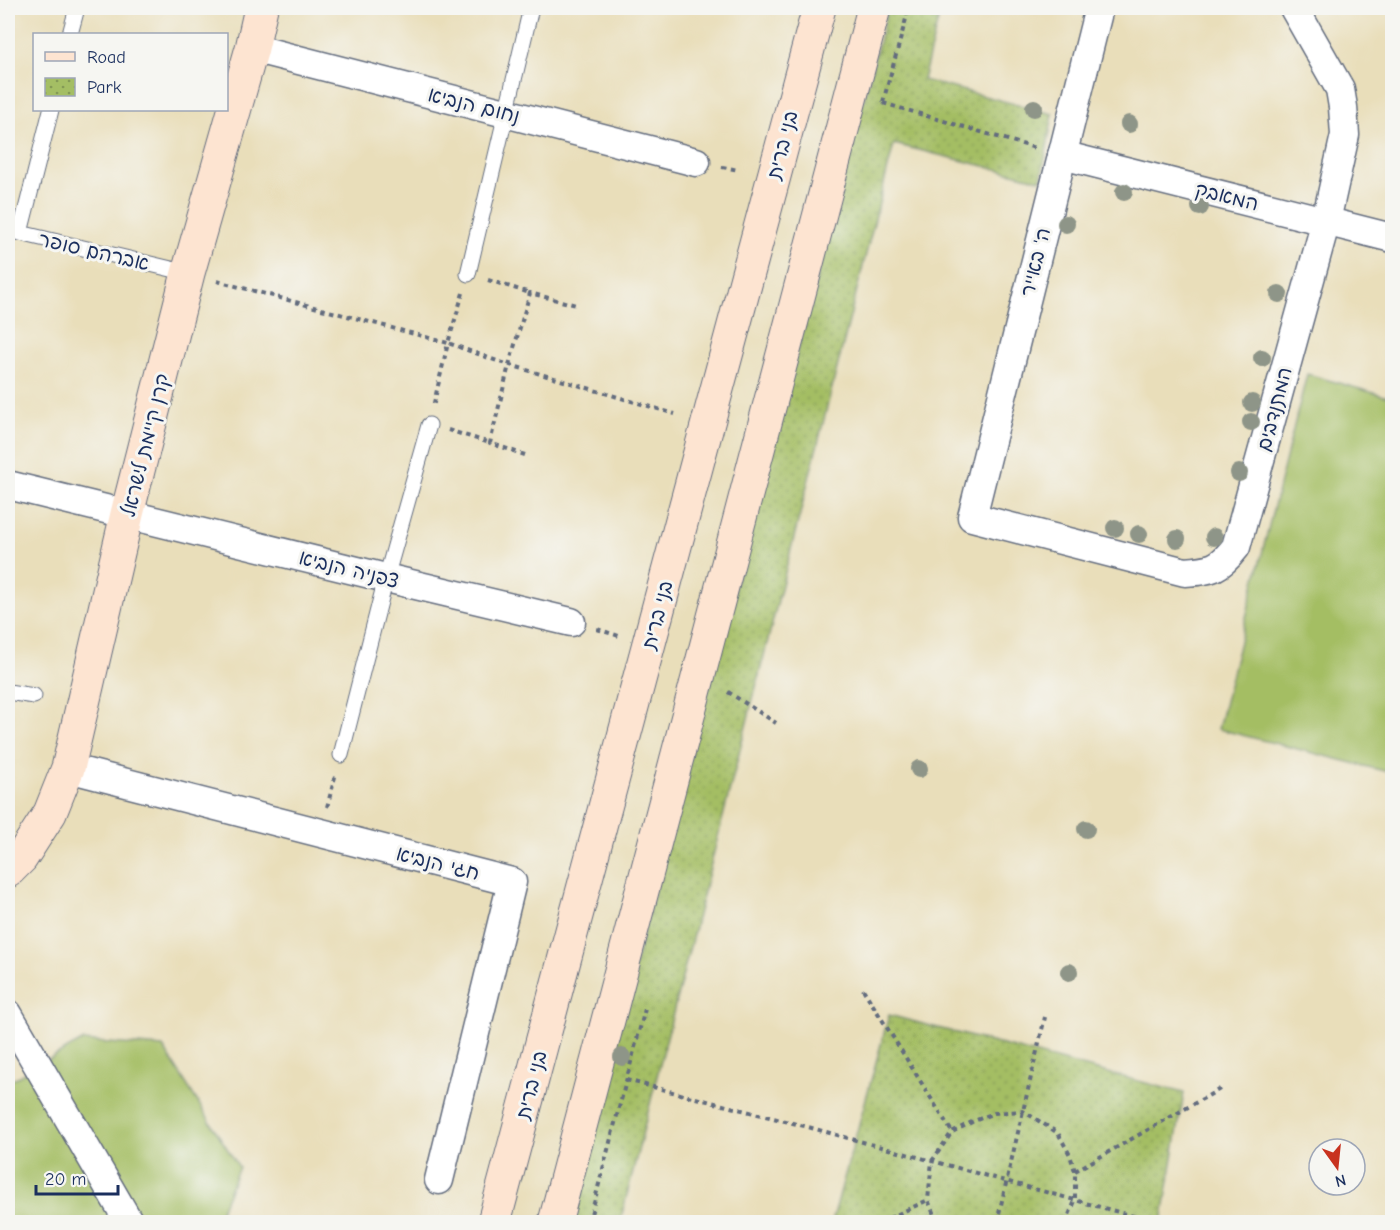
<svg xmlns="http://www.w3.org/2000/svg" width="1400" height="1230" font-family="'Comic Neue','Playpen Sans Hebrew',sans-serif">
	<style>
		.green { fill: #a4be64; stroke: #607661; stroke-width: 1.5 }
		.park { fill: url(#park-dots); stroke: #607661; stroke-width: 1.5 }
		.lines { fill: none; stroke-linecap: round; stroke-linejoin: round }
		.lane-casing { stroke: #636c7e; stroke-width: 17 }
		.street-casing { stroke: #636c7e; stroke-width: 31 }
		.secondary-casing { stroke: #636c7e; stroke-width: 35 }
		.path { stroke: #636c7e; stroke-width: 4; stroke-dasharray: 4.5 4.5; stroke-linecap: butt }
		.lane { stroke: #fff; stroke-width: 15 }
		.street { stroke: #fff; stroke-width: 28 }
		.secondary { stroke: #fde4d1; stroke-width: 33 }
		.tree { fill: #8e9588 }
		.labels { text-anchor: middle; stroke-width: 6; stroke-linejoin: round; paint-order: stroke }
		.street-label { font-size: 20px; fill: #1b2f5e; stroke: #f6f6f2 }
	</style>
	<defs>
		<pattern id="park-dots" width="8" height="8" patternUnits="userSpaceOnUse" patternTransform="scale(1.5)"><rect width="8" height="8" fill="#a4be64"/><path d="M2 2h.1M6 6h.1" fill="none" stroke="#859b56" stroke-width="1.8" stroke-linecap="round"/></pattern>
	</defs>
	<rect width="100%" height="100%" fill="#f6f6f2"/>
	<filter id="ink" filterUnits="userSpaceOnUse"><feTurbulence type="fractalNoise" baseFrequency=".0167" numOctaves="2"/><feDisplacementMap in="SourceGraphic" scale="12" xChannelSelector="R" yChannelSelector="G"/><feConvolveMatrix kernelMatrix="1 2 1 2 8 2 1 2 1" color-interpolation-filters="sRGB"/></filter>
	<filter id="wash" filterUnits="userSpaceOnUse"><feTurbulence type="fractalNoise" baseFrequency=".008" numOctaves="4" result="noise"/><feDisplacementMap in="SourceGraphic" scale="24" xChannelSelector="R" yChannelSelector="G"/><feGaussianBlur stdDeviation="1.35" result="paint"/><feColorMatrix in="noise" values="0 0 0 0 0 0 0 0 0 0 0 0 0 0 0 0 0 1.4 0 .05"/><feComposite in="paint" operator="in"/></filter>
	<g filter="url(#wash)">
		<rect width="100%" height="100%" fill="#e9deba"/>
		<g class="green">
			<polygon points="1307,374 1392,398 1392,773 1218,729"/>
			<polygon points="82,1041 163,1047 239,1167 216,1222 8,1222 8,1082"/>
		</g>
		<g class="park">
			<polygon points="888,8 941,8 923,80 1053,114 1041,180 894,144 620,1222 567,1222"/>
			<polygon points="889,1015 1184,1093 1162,1222 832,1222"/>
		</g>
	</g>
	<g filter="url(#ink)">
		<g class="lines">
			<defs>
				<g id="lane">
					<polyline points="70,34 77,8"/>
					<polyline points="51,110 20,233 188,273"/>
					<polyline points="468,274 531,8"/>
					<polyline points="8,692 34,696"/>
					<polyline points="341,755 386,578 429,425"/>
				</g>
				<g id="street">
					<path d="M1099,8l-127,509 213,55c27,-2 34,-3 51,-25l90,-326 19,-86 -2,-28 -3,-18 -46,-81"/>
					<polyline points="252,48 696,162"/>
					<polyline points="1062,155 1392,238"/>
					<polyline points="8,485 386,578 571,622"/>
					<polyline points="68,768 512,882 439,1180"/>
					<polyline points="8,1014 129,1222"/>
				</g>
				<g id="secondary">
					<polyline points="8,871 21,858 50,813 68,768 127,514 188,273 252,48 261,8"/>
					<polyline points="494,1222 819,8"/>
					<polyline points="555,1222 874,8"/>
				</g>
			</defs>
			<use href="#lane" class="lane-casing"/>
			<use href="#street" class="street-casing"/>
			<use href="#secondary" class="secondary-casing"/>
			<g class="path">
				<polyline points="883,102 909,8"/>
				<polyline points="883,103 1035,148"/>
				<polyline points="722,167 739,170"/>
				<polyline points="488,280 530,293"/>
				<polyline points="217,281 448,343 433,407"/>
				<polyline points="463,293 448,343 500,362 675,414"/>
				<polyline points="448,430 490,443"/>
				<polyline points="525,455 490,443 509,365 530,293 576,305"/>
				<polyline points="597,629 619,636"/>
				<polyline points="728,692 776,723"/>
				<polyline points="327,807 336,773"/>
				<polyline points="863,989 952,1132"/>
				<polyline points="626,1080 808,1127 1155,1222"/>
				<polyline points="1075,1171 1220,1089"/>
				<polyline points="589,1222 645,1009"/>
				<polyline points="881,1222 928,1200"/>
				<polyline points="937,1222 928,1200 932,1161 952,1132 974,1121 994,1113 1023,1111 1058,1133 1070,1155 1075,1171 1075,1201 1066,1222"/>
				<polyline points="997,1222 1045,1017"/>
			</g>
			<use href="#lane" class="lane"/>
			<use href="#street" class="street"/>
			<use href="#secondary" class="secondary"/>
		</g>
		<g class="tree">
			<circle cx="1034" cy="108" r="9"/>
			<circle cx="1129" cy="124" r="9"/>
			<circle cx="1124" cy="192" r="9"/>
			<circle cx="1200" cy="207" r="9"/>
			<circle cx="1066" cy="224" r="9"/>
			<circle cx="1279" cy="294" r="9"/>
			<circle cx="1262" cy="358" r="9"/>
			<circle cx="1252" cy="403" r="9"/>
			<circle cx="1251" cy="422" r="9"/>
			<circle cx="1239" cy="473" r="9"/>
			<circle cx="1115" cy="528" r="9"/>
			<circle cx="1139" cy="534" r="9"/>
			<circle cx="1214" cy="537" r="9"/>
			<circle cx="1177" cy="539" r="9"/>
			<circle cx="919" cy="769" r="9"/>
			<circle cx="1086" cy="829" r="9"/>
			<circle cx="1069" cy="972" r="9"/>
			<circle cx="622" cy="1057" r="9"/>
		</g>
	</g>
	<g class="labels">
		<g class="street-label">
			<text transform="translate(474 105) rotate(14)" y="7">נחום הנביא</text>
			<text transform="translate(782 145) rotate(-75)" y="7">בני ברית</text>
			<text transform="translate(1227 196) rotate(14)" y="7">המאבק</text>
			<text transform="translate(94 251) rotate(13)" y="7">אברהם סופר</text>
			<text transform="translate(1035 262) rotate(-76)" y="7">ה' באייר</text>
			<text transform="translate(1274 409) rotate(-75)" y="7">המתנדבים</text>
			<text transform="translate(145 445) rotate(-76)" y="7">קרן קיימת לישראל</text>
			<text transform="translate(349 569) rotate(14)" y="7">צפניה הנביא</text>
			<text transform="translate(657 615) rotate(-75)" y="7">בני ברית</text>
			<text transform="translate(438 863) rotate(14)" y="7">חגי הנביא</text>
			<text transform="translate(531 1085) rotate(-75)" y="7">בני ברית</text>
		</g>
	</g>
	<rect width="1400" height="1230" fill="none" stroke="#f6f6f2" stroke-width="30"/>
	<rect x="33" y="33" width="195" height="78" fill="#f6f6f2" stroke="#9ea6b7" stroke-width="1.5"/>
	<rect x="45" y="52" width="30" height="9" fill="#fde4d1" stroke="#9ea6b7" stroke-width="1.5"/>
	<text x="87" y="63" font-size="18" fill="#1b2f5e">Road</text>
	<rect x="45" y="78" width="30" height="18" fill="url(#park-dots)" stroke="#9ea6b7" stroke-width="1.5"/>
	<text x="87" y="93" font-size="18" fill="#1b2f5e">Park</text>
	<g transform="translate(1337 1167) rotate(165)"><circle r="28" fill="#f6f6f2" stroke="#9ea6b7" stroke-width="1.5"/>
	<path d="M0-4.5L10 22L0 15L-10 22Z" fill="#c8321e"/>
	<text y="-9" font-size="16" font-weight="bold" text-anchor="middle" fill="#1b2f5e">N</text>
	</g>
	<path d="M36 1185v9h82v-9" fill="none" stroke="#1b2f5e" stroke-width="3"/>
	<text x="45" y="1185" font-size="18" fill="#1b2f5e" stroke="#f6f6f2" stroke-width="4.5" paint-order="stroke">20 m</text>
</svg>
